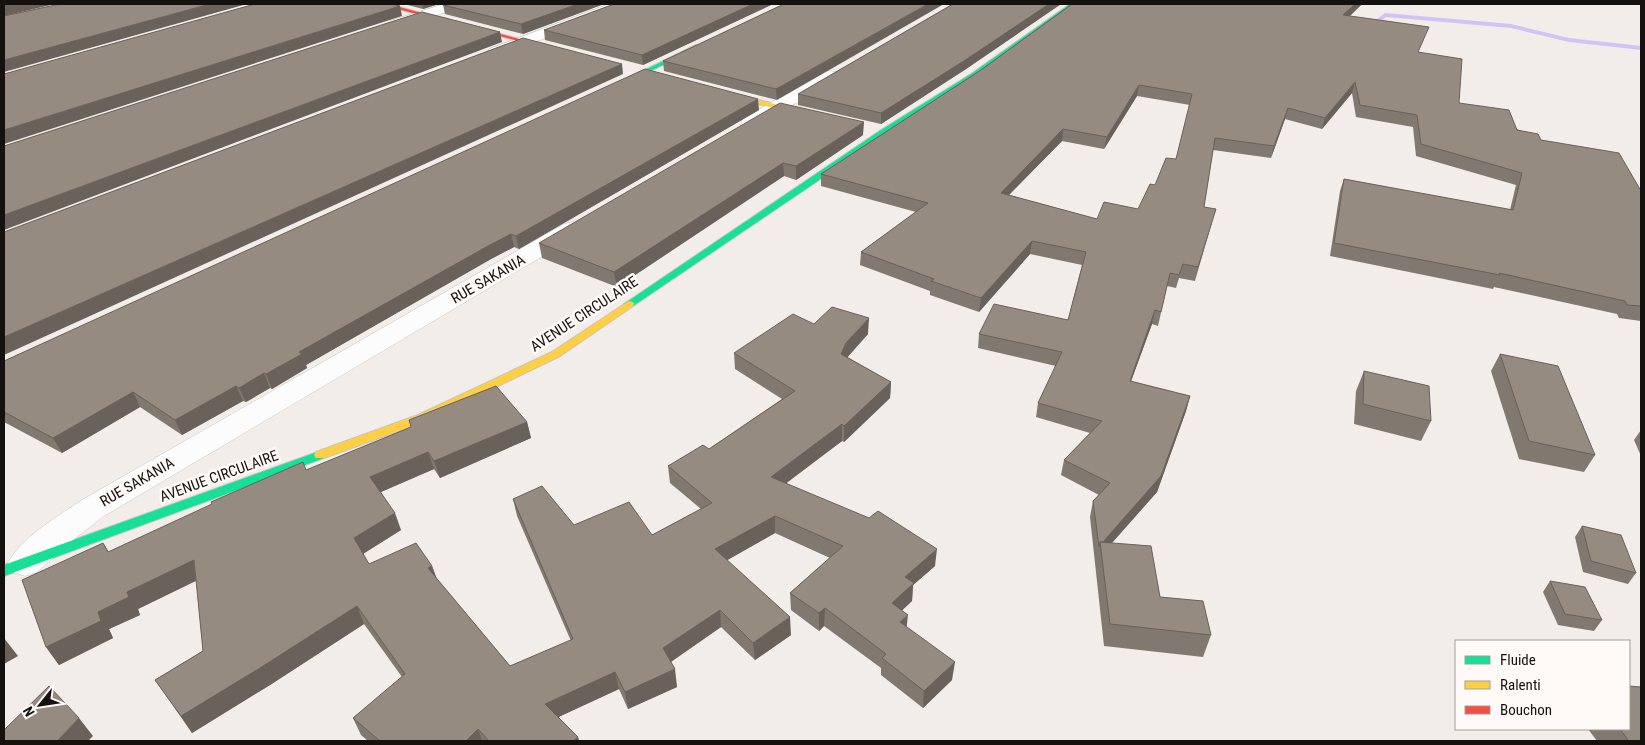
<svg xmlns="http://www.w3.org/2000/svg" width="1645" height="745" font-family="'Roboto Condensed',sans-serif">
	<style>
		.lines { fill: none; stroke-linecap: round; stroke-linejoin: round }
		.stream { fill: #d1c3f5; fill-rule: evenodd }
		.street-casing { stroke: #c8c4c0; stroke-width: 1 }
		.fast-casing { stroke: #c8c4c0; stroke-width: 2 }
		.slow-casing { stroke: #c8c4c0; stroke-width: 2 }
		.jam-casing { stroke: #c8c4c0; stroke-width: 2 }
		.street { fill: #fdfcfc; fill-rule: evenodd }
		.fast { fill: #16e098; fill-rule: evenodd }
		.slow { fill: #ffcf43; fill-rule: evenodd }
		.jam { fill: #f24e42; fill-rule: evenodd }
		.wall { fill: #81786f; fill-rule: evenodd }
		.shaded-wall { fill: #69615a }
		.building { fill: #968b81; stroke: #69615a; fill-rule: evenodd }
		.labels { text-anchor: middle; stroke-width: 5; stroke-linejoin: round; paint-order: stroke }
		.street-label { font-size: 15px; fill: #14110e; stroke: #fffaf7 }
	</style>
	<rect width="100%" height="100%" fill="#f2ede8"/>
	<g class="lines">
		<polygon class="stream" points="1385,13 1511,24 1569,38 1641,46 1641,50 1569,42 1511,28 1386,17 1369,30 1365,30 1365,28"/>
		<defs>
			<g id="street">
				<polygon points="444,4 464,4 462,7 400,27 390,27 388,24 390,21"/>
				<polygon points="609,4 628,4 626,7 501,55 489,55 487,52 489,49"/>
				<polygon points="830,71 836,72 838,76 836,80 756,126 750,127 744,126 741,122 744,118 824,72"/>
				<path d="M572,222l8,2 3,5 -3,5 -476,282 -31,24 -36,32 -12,4 -12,-4 -5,-9c13,-25 50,-47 74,-63l482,-276z"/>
			</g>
			<g id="fast">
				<polygon points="1070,4 1076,4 975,76 887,134 633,306 625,306 624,304 881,130 971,74"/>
				<polygon points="696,45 699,47 698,48 617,87 612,86"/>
				<polygon points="320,451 324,452 326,455 324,458 4,576 4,565"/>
			</g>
			<g id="slow">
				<polygon points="722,91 811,113 812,115 808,117 720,94 720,92"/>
				<polygon points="629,301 633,302 634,304 633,306 560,356 426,421 324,458 316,458 314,455 316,452 418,415 552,352"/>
			</g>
			<polygon id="jam" points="379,4 388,4 557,49 552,50"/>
		</defs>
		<use href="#street" class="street-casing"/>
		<use href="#fast" class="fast-casing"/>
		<use href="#slow" class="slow-casing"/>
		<use href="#jam" class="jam-casing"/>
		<use href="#street" class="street"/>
		<use href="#fast" class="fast"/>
		<use href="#slow" class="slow"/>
		<use href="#jam" class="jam"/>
	</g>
	<g class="wall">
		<polygon points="404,4 439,4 423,9"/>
		<polygon points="447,4 604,4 523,34 445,14 443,5"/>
		<polygon points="773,4 643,65 545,40 544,30"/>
		<polygon points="784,4 777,100 664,71 663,61"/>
		<polygon points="953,4 1061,4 966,69 881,124 798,105 798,94"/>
		<path d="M1072,4h290l-12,12 69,36 40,51 82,37 100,51v130l-22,-3 -2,-4 -123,-27 -1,2 -163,-33 10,-65 4,-12 166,31 6,-25 -100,-29 -3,-29 -57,-10 -4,-24 -30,36 -37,-10 -14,39 -58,-8 -9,57 8,15 -17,59 -16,-3 -3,10 -9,-2 -9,40 -6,-2 -21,57 59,15 -4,15 -29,81 -45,51 48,54 51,38 -8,22 -99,-11 -14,-129 3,-16 6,-6 -38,-20 3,-15 26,-27 -54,-16 2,-14 18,-37 -78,-18 1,-14 89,-14 14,-55 -52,-11 -51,58 -49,-17v-4l-70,-26 1,-13 55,-40 -95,-26v-12l160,-104zM1137,96l53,9 -14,54 -21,26 -17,24 -41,10 -88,-24 53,-54 42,8z"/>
		<polygon points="759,110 519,249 514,247 491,259 306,365 307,368 272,389 270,388 246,402 243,401 182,435 140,407 62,453 4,422 4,361"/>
		<polygon points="863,135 796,180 784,176 617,287 542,258 539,243"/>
		<polygon points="814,324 868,334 847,357 891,382 890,398 844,442 842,441 786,483 935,566 913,585 912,601 902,610 907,627 952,680 923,708 881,675 881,668 824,626 819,631 791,610 790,593 830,558 775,533 727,560 791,635 755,660 721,627 671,662 677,687 628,709 619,689 558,717 578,737 579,741 368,741 361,735 353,718 402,677 364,624 270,685 192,733 155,680 203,651 197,580 138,609 140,615 109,629 113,638 59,665 46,647 103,543 109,552 306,470 527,422 531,438 440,478 434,469 381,492 401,530 363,554 369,564 432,566 437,579 510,666 571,641 517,516 513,499 574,525 652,535 701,509 670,483 668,466 709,449 782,399 735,369 734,353"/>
		<polygon points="1500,354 1595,455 1584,472 1519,459 1491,371"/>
		<polygon points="1364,371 1431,421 1421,441 1354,424 1356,391"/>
		<polygon points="1641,430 1641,456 1634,440"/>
		<polygon points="1582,526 1636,573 1628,584 1583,572 1575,537"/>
		<polygon points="1550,581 1602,620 1594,631 1558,625 1543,592"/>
		<polygon points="1588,729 1629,729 1641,741 1597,741"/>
	</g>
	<g class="shaded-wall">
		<polygon points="11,4 55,4 4,16 4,5"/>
		<polygon points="210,4 247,4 4,72 4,60"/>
		<polygon points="422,4 439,4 423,9"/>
		<polygon points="578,4 604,4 523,34 521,24"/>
		<polygon points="753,4 773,4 643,65 642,55"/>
		<polygon points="928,4 944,4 777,100 776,89"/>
		<polygon points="1049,4 1061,4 966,69 881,124 881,113"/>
		<polygon points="1355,4 1362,4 1340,25 1343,15"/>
		<polygon points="400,6 402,16 4,144 4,130"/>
		<polygon points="500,32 502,42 4,230 4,215"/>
		<polygon points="622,64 623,74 4,355 4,337"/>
		<polygon points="1355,82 1352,93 1322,129 1325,118"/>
		<polygon points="1139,85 1137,96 1104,149 1107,137"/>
		<polygon points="758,99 759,110 519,249 516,236"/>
		<polygon points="1288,108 1285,119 1271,158 1274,146"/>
		<polygon points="864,122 863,135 796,180 796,166"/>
		<polygon points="1063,129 1062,141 999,205 1001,193"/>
		<polygon points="783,163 784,176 617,287 614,272"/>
		<polygon points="511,234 514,247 491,259 306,365 307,368 272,389 266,374 299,352 488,246"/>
		<polygon points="1032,241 1030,254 979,312 981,298"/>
		<polygon points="1155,310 1152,324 1126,395 1130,381"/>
		<polygon points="869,318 868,334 846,359 841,354 846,343"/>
		<polygon points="264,373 270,388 246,402 239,388"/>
		<polygon points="891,382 890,398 844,442 844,426"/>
		<polygon points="236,386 243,401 182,435 175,420"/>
		<polygon points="133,392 140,407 62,453 53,438"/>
		<polygon points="1190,396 1186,411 1157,492 1101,555 1100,545"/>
		<polygon points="527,422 531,438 440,478 434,461"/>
		<polygon points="842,424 842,441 772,494 771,477"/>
		<polygon points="428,452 434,469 376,494 370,477"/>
		<polygon points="395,513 401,530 361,555 354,538"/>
		<polygon points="775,516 775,533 717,566 715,549"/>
		<polygon points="937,549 935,566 913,585 912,601 891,621 892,603 905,577"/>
		<polygon points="194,560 204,577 138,609 140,615 109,629 113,638 59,665 46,647 127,592"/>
		<polygon points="432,566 438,583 428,568"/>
		<polygon points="357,606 364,624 270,685 192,733 181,716"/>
		<polygon points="825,608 824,626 819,631 819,613"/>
		<polygon points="720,610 721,627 666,665 663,648"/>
		<polygon points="908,615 906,632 900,622"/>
		<polygon points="790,617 791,635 755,660 753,643"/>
		<polygon points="4,638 18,656 4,664"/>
		<polygon points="955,662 952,680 923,708 924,691"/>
		<polygon points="675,669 677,687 628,709 625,692"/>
		<polygon points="615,672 619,689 550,721 545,704"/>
		<polygon points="79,718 93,736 88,741 57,741"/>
		<polygon points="478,729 482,741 466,741"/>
		<polygon points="578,737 579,741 573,741"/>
	</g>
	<g class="building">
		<polygon points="60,4 210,4 4,60 4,16"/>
		<polygon points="255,4 391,4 400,6 4,130 4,74"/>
		<polygon points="447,4 578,4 521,24 443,5"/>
		<polygon points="614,4 753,4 642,55 544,30"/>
		<polygon points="784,4 928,4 776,89 663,61"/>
		<polygon points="953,4 1049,4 967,59 881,113 798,94"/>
		<path d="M1072,4h283l-12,11 86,12 -11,25 44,7 -3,44 50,7 8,20 21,4 3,6 78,13 22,38v115l-14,-1 -2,-4 -126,-28 1,2 -166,-32 10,-64 169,31 9,-37 -101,-29 -4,-29 -57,-10 -5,-23 -30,36 -37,-10 -14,38 -59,-8 -11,69 12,2 -18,58 -15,-3 -4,11 -9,-2 -9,39 -6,-2 -25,71 60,15 -29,80 -58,66h-3l-1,5 -6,-46 17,-18 -46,-23 38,-39 -64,-18 24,-51 -83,-18 15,-30 74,16 18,-68 -54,-11 -51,57 -50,-17 3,-2 -73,-27 67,-49 -107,-29 160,-104zM1139,85l53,9 -16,65 -10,-1 -11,27 -5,-1 -12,25 -34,-7 -7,17 -96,-26 62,-64 44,8z"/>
		<polygon points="422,12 500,32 4,215 4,146"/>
		<polygon points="523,38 622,64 4,337 4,232"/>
		<polygon points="645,69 758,99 516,236 511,234 488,246 299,352 302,354 266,374 264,373 239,388 236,386 175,420 133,392 53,438 4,412 4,361"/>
		<polygon points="780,103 864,122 796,166 783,163 614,272 539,243"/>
		<polygon points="832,307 869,318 846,343 841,354 891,382 844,426 842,424 771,477 869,518 878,511 937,549 905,577 914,583 892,603 908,615 900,622 955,662 924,691 882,658 886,654 825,608 819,613 790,593 843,546 775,516 715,549 790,617 753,643 720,610 663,648 675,669 625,692 615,672 545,704 578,737 573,741 489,741 478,729 466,741 380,741 353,718 405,674 357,606 260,668 181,716 155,680 203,651 194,560 127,592 129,597 98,612 101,621 46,647 22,580 103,543 108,552 212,504 211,502 303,462 306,470 411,427 409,420 496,386 527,422 434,461 428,452 370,477 395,513 354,538 369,564 416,543 432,566 428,568 510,666 573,639 513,499 542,486 574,525 629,502 652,535 712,503 668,466 703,445 709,449 795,391 734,353 793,314 814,324"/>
		<polygon points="1500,354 1558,366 1595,455 1529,441"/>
		<polygon points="1364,371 1429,386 1431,421 1363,404"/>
		<polygon points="1582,526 1621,535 1636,573 1591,561"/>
		<polygon points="1100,542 1151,546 1160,597 1203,601 1211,635 1110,624"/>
		<polygon points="1550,581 1585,587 1602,620 1565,614"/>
		<polygon points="49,686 79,718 57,741 4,741 4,730"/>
		<polygon points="1629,686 1641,687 1641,741 1629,741 1620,729 1629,729"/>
	</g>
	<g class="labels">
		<g class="street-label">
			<text transform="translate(488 279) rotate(-30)" y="5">RUE SAKANIA</text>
			<text transform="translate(584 314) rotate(-33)" y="5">AVENUE CIRCULAIRE</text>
			<text transform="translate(219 476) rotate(-20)" y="5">AVENUE CIRCULAIRE</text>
			<text transform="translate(137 482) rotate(-30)" y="5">RUE SAKANIA</text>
		</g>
	</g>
	<rect width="1645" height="745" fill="none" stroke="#14110e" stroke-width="10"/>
	<rect x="1455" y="640" width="175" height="90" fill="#fffaf7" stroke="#a19d9a"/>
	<rect x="1465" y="656" width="25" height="8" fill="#16e098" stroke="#a19d9a"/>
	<text x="1500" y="665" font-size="15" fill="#14110e">Fluide</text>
	<rect x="1465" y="681" width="25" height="8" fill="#ffcf43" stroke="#a19d9a"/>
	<text x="1500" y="690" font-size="15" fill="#14110e">Ralenti</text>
	<rect x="1465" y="706" width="25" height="8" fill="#f24e42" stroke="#a19d9a"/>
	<text x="1500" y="715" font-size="15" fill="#14110e">Bouchon</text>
	<g transform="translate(40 705) rotate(240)" stroke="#fffaf7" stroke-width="4" paint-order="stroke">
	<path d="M0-4L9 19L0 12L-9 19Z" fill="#14110e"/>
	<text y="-8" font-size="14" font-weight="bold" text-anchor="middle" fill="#14110e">N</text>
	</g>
</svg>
